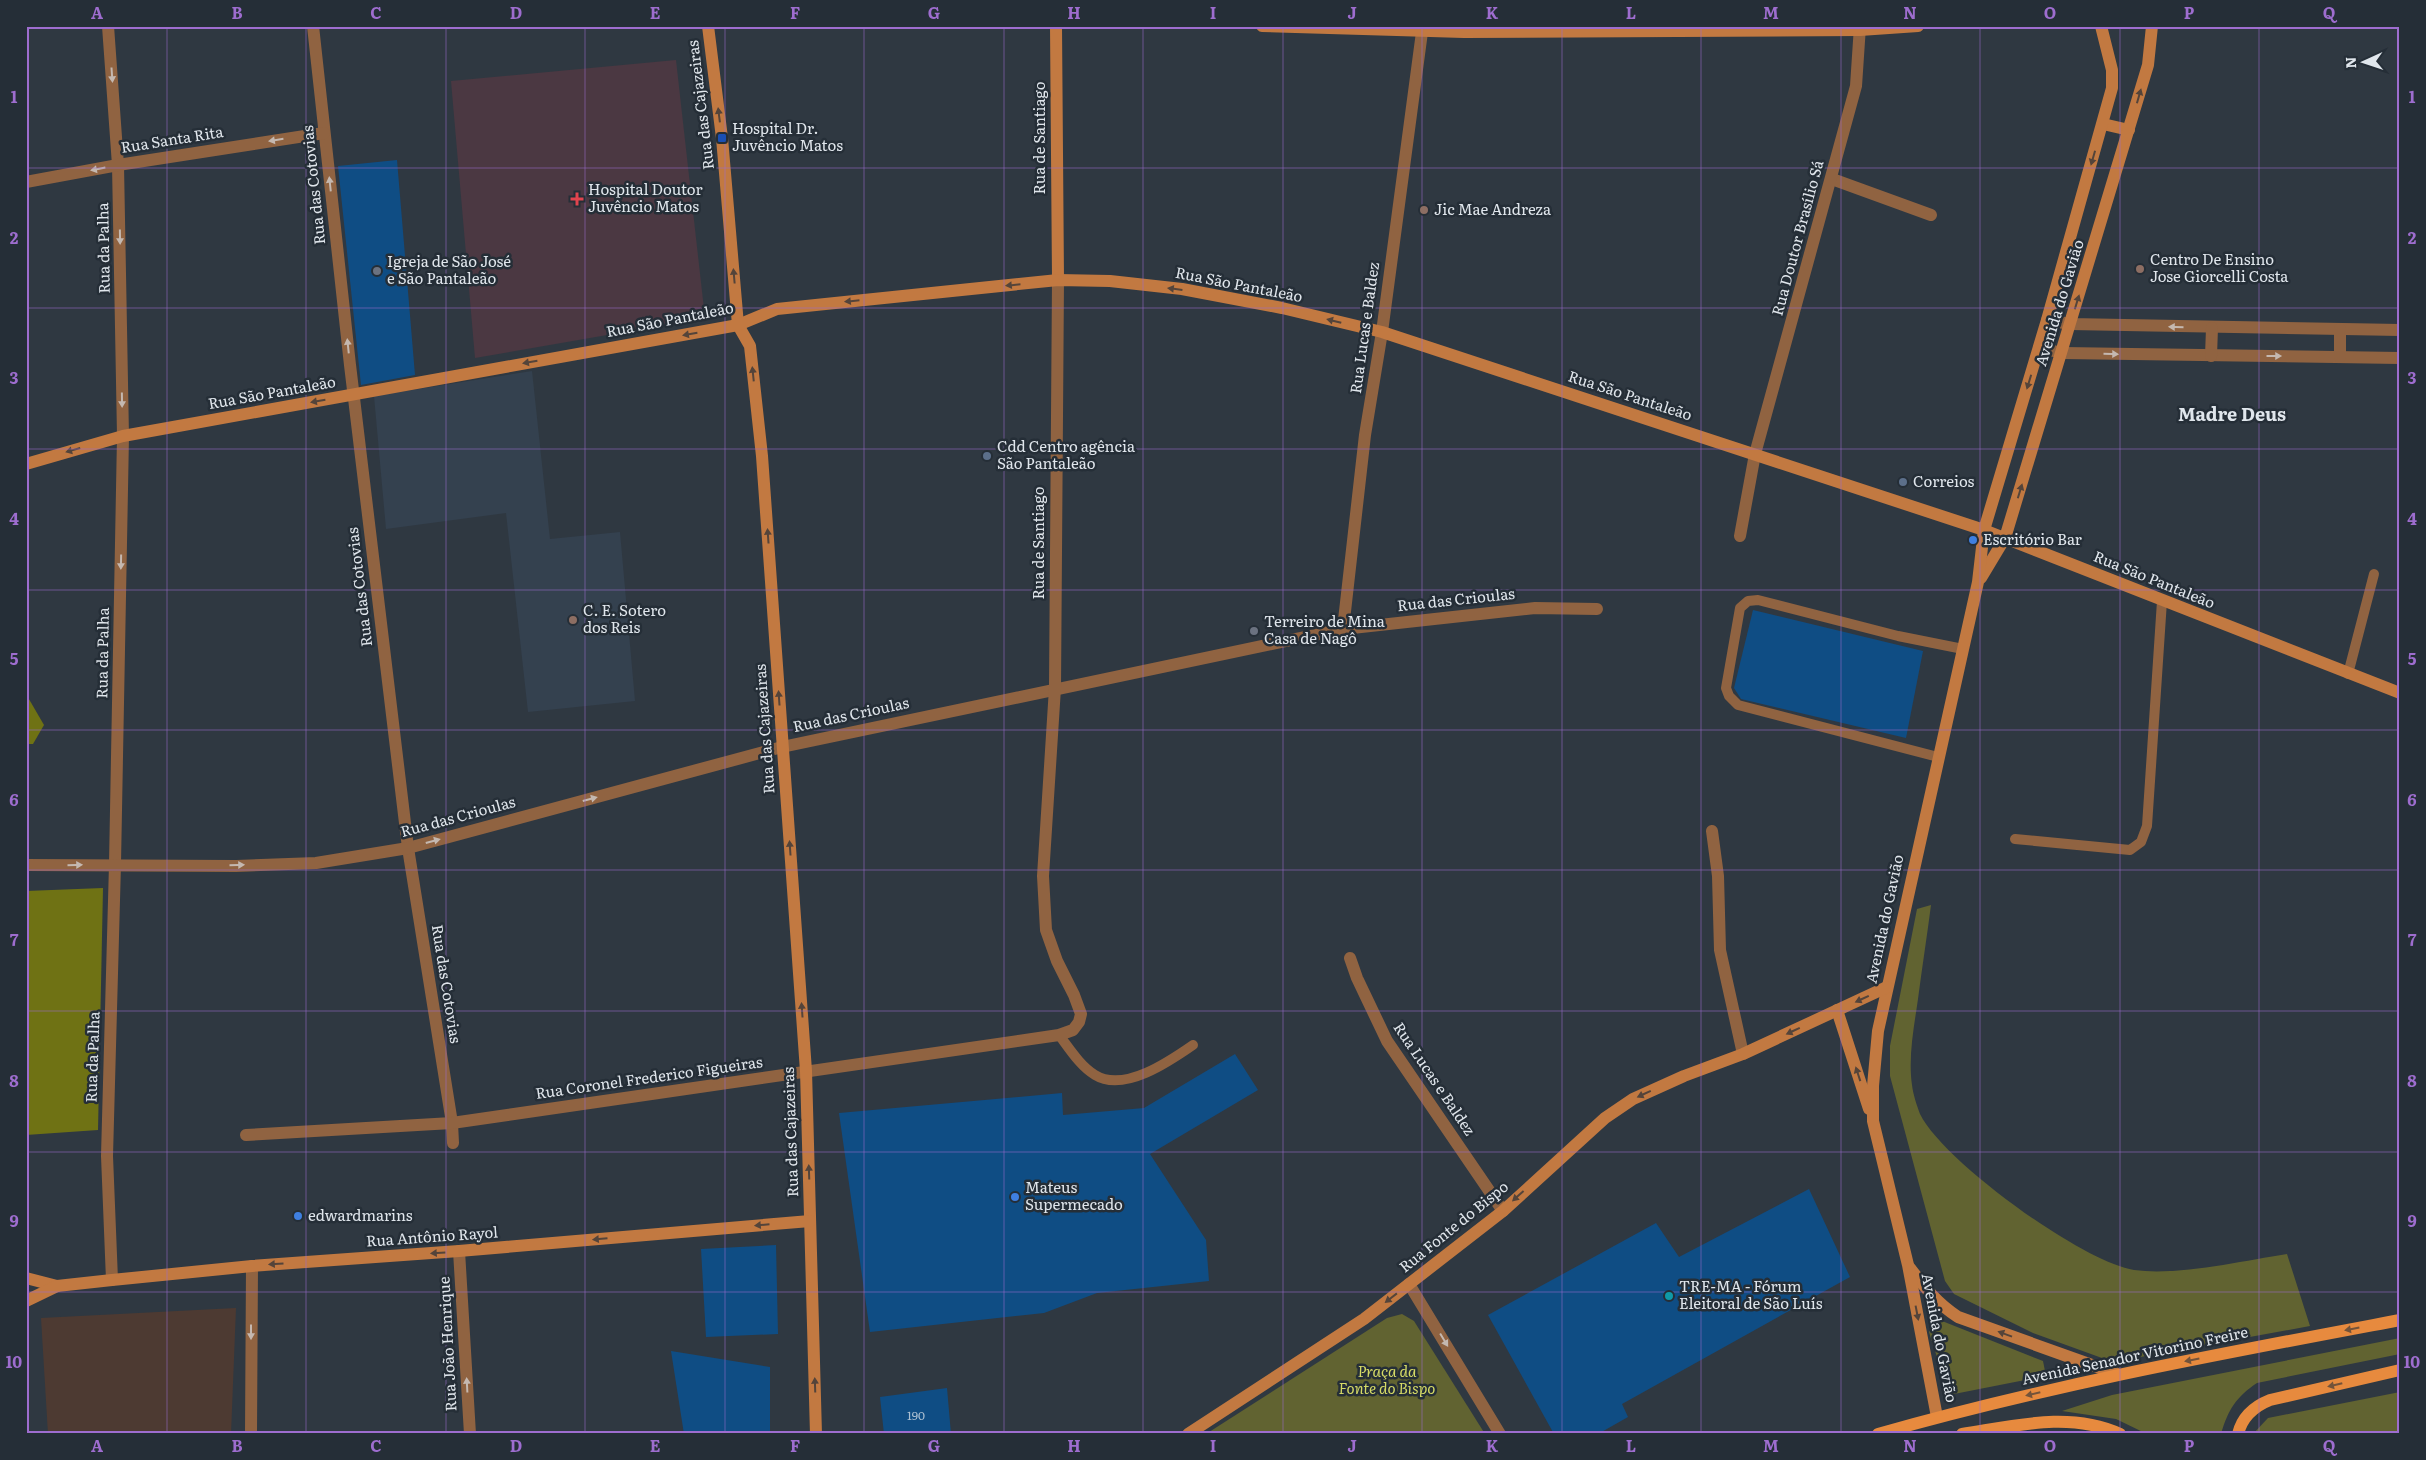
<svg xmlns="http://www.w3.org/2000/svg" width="2426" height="1460" font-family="Literata,serif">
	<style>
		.commercial { fill: #4d3a32 }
		.built { fill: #34414f }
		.medical { fill: #4b3842 }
		.green { fill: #616331 }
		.forest { fill: #6f7214 }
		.building { fill: #0f4d84 }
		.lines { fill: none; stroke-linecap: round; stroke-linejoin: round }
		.lane { stroke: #906341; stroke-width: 10 }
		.street { stroke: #906341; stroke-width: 12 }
		.secondary { stroke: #c27941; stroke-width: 12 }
		.primary { stroke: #e78a3e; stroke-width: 12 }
		.oneway { fill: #c4b8b0 }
		.oneway2 { fill: #54443a }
		.oneway3 { fill: #73533a }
		.grid { fill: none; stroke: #9e6dcf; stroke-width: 1; stroke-opacity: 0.55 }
		.transit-dot { fill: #1a4fb4; stroke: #252e37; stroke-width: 2 }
		.health-dot { fill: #e0444e; stroke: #252e37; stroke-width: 2 }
		.education-dot { fill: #8d6e63; stroke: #252e37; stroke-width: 2 }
		.worship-dot { fill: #6b7280; stroke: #252e37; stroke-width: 2 }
		.service-dot { fill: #5c6f8a; stroke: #252e37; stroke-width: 2 }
		.shop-dot { fill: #3f7fe0; stroke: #252e37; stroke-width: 2 }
		.culture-dot { fill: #0f9aa8; stroke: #252e37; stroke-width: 2 }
		.labels { text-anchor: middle; stroke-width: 5; stroke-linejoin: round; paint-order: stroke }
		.number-label { font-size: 12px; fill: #acc0d2 }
		.street-label { font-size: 15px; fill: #e0e6ec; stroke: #252e37 }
		.poi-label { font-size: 15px; fill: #e0e6ec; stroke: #252e37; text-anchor: start }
		.park-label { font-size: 15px; font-style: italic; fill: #d5da66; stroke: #252e37 }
		.quarter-label { font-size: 18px; font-weight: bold; fill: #e0e6ec; stroke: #252e37 }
		.neatline { fill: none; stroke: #9e6dcf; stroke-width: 2 }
		.grid-label { font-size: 16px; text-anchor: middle; font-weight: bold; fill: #9e6dcf }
	</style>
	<rect width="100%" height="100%" fill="#2f3841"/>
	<polygon class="commercial" points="236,1308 231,1434 48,1434 41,1318"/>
	<polygon class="built" points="532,371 550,539 620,532 635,701 528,712 506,513 386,529 374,396"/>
	<polygon class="medical" points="676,60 705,318 475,358 451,81"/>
	<g class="green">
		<path d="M1931,905c-4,31 -9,63 -13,94 -4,28 -10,58 -6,86 1,9 5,21 8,29 23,47 162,148 214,156 45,6 107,-9 153,-16l23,72 -197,36 -80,-29 -79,-39 -9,-13 -55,-205v-30l27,-137z"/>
		<polygon points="1402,1314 1414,1321 1485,1434 1206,1434 1387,1318"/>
		<polygon points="1937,1319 2043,1361 2046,1376 1949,1395 1929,1332"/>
		<path d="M2400,1338v16l-143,29c-21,14 -29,27 -36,51h-74l-31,-15 -54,-8 50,-16z"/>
		<polygon points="2400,1392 2398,1434 2253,1434 2268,1418"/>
	</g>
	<g class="forest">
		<polygon points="26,694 44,725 33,744 26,744"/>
		<polygon points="103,888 98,1130 26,1135 26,891"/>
	</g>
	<g class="building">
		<polygon points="397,160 415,375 361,385 338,166"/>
		<polygon points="1753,610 1923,651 1906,738 1741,699 1734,688"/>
		<polygon points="1235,1054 1258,1090 1150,1154 1206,1240 1209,1281 1097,1293 1044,1313 870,1332 839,1113 1062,1093 1063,1115 1144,1108"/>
		<polygon points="1809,1189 1850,1277 1622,1404 1628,1417 1598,1434 1554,1434 1488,1315 1656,1223 1679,1257"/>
		<polygon points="776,1245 778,1334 706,1337 701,1249"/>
		<polygon points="671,1351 770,1367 770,1434 684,1434"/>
		<polygon points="947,1388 951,1434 884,1434 880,1397"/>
	</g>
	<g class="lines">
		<g class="lane">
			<polyline points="2348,674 2374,574"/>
			<polyline points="1938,757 1738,705 1729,696 1726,688 1740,608 1748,601 1758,600 1898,636 1963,649"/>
			<polyline points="2015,839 2130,850 2141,842 2147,826 2162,601"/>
			<path d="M1059,1035c10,13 21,31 36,40 29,18 75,-14 98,-30"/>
		</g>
		<g class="street">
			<polyline points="108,26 118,165 123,436 115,864 107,1156 112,1280"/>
			<polyline points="313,26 350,365 408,848 452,1123 453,1143"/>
			<polyline points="1832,179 1931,215"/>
			<polyline points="26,182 118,165 324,133"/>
			<polyline points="2047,320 2070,324 2400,330"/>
			<polyline points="2039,348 2063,353 2400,358"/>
			<polyline points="2211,356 2212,328"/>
			<polyline points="2340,357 2340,329"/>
			<polyline points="1740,536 1755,454 1856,86 1860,26"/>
			<polyline points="1343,629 1365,435 1382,332 1422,32"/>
			<polyline points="1712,831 1718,876 1720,950 1743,1054"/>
			<polyline points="26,865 236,866 316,863 408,848 782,747 1343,629 1535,608 1597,609"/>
			<polyline points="1350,958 1357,978 1387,1041 1503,1211"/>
			<polyline points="246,1135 452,1123 1059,1035 1073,1030 1079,1022 1081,1014 1074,995 1057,961 1046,930 1043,876 1055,688 1058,280"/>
			<polyline points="459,1251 470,1434"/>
			<polyline points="1409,1284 1500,1434"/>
			<polyline points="251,1434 252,1266"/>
		</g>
		<g class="secondary">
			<polyline points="708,26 722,138 738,325 750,346 762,456 806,1071 816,1434"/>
			<polyline points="1056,26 1058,280"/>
			<polyline points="1262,26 1464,32 1860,30 1918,26"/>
			<polyline points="2103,124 2129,130"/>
			<polyline points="26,464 123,436 738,325 777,309 1058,280 1110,281 1182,289 1282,308 1382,332 1984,530 2400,693"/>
			<polyline points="1981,578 2005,538 2148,65 2152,26"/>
			<polyline points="1837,1010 1869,1109"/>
			<path d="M1910,1268c15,20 28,36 48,49l159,57"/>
			<polyline points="26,1278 57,1286"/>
			<polyline points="26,1301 57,1286 112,1280 252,1266 459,1251 810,1221"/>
			<polyline points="1937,1417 1908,1265 1873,1121 1873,1086 1878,1031 1978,582 1984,530 2047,320 2112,88 2112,70 2101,26"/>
			<polyline points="1188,1434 1364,1319 1503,1211 1605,1118 1633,1099 1684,1076 1743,1054 1887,987"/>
		</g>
		<g class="primary">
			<path d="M1878,1434c172,-49 347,-81 522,-114"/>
			<path d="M1962,1434c52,-8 108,-23 158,0"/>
			<path d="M2238,1434c4,-17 17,-28 32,-34l130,-30"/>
		</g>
	</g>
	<defs><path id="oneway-solid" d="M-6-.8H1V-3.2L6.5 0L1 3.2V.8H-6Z" transform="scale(1.25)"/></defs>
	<g class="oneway">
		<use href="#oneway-solid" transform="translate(112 75) rotate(86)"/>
		<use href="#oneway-solid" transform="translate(276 140) rotate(171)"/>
		<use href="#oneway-solid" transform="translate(98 169) rotate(169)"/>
		<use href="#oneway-solid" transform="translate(330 184) rotate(-96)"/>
		<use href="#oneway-solid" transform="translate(120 237) rotate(89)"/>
		<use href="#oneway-solid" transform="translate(2176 327) rotate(-179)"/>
		<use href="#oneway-solid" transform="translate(348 346) rotate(-96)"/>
		<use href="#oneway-solid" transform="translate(2111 354) rotate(1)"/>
		<use href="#oneway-solid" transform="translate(2274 356)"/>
		<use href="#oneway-solid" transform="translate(122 400) rotate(89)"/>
		<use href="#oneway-solid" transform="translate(121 562) rotate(91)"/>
		<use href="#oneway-solid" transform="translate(590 799) rotate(-15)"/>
		<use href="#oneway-solid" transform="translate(433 841) rotate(-15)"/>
		<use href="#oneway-solid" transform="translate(75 865) rotate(-1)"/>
		<use href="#oneway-solid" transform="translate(237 865) rotate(-1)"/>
		<use href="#oneway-solid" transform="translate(251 1332) rotate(90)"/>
		<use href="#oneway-solid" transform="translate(1444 1340) rotate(59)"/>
		<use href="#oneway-solid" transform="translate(467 1385) rotate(-93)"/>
	</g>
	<g class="oneway2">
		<use href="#oneway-solid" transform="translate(2139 96) rotate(-74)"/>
		<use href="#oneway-solid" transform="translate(719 115) rotate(-97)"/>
		<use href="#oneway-solid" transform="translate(2093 158) rotate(106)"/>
		<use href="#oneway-solid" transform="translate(734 276) rotate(-95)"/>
		<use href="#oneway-solid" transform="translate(1013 285) rotate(174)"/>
		<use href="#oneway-solid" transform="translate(1175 289) rotate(-173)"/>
		<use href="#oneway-solid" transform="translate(852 301) rotate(174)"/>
		<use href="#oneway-solid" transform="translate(2077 302) rotate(-73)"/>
		<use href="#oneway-solid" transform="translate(1334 321) rotate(-166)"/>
		<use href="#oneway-solid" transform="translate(690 334) rotate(170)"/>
		<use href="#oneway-solid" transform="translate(530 362) rotate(170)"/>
		<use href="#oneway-solid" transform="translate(753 374) rotate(-96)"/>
		<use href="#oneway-solid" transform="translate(2029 382) rotate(107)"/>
		<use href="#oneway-solid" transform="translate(318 401) rotate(170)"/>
		<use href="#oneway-solid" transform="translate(73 450) rotate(164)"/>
		<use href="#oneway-solid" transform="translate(2020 491) rotate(-73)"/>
		<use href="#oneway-solid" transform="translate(768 536) rotate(-94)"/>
		<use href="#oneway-solid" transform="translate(779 698) rotate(-94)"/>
		<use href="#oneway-solid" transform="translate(790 848) rotate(-94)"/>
		<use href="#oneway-solid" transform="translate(1862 999) rotate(155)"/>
		<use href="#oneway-solid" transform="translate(802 1010) rotate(-94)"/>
		<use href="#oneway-solid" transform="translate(1793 1031) rotate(155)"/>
		<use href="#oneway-solid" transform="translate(1858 1074) rotate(-108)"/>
		<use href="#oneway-solid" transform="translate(1644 1094) rotate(155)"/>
		<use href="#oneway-solid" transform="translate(809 1172) rotate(-92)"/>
		<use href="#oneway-solid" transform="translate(1518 1196) rotate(138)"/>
		<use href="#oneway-solid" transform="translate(762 1225) rotate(175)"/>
		<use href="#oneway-solid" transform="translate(600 1239) rotate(175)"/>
		<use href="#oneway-solid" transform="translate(438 1253) rotate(176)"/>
		<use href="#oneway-solid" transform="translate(276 1264) rotate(176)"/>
		<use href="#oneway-solid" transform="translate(1391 1298) rotate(142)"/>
		<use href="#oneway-solid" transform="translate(1917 1313) rotate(79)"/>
		<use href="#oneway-solid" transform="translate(2005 1334) rotate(-160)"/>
		<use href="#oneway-solid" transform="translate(815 1385) rotate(-92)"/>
	</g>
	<g class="oneway3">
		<use href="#oneway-solid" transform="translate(2352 1329) rotate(169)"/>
		<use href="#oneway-solid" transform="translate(2192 1360) rotate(169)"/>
		<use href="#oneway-solid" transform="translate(2335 1385) rotate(167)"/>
		<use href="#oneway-solid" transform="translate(2033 1394) rotate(167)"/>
	</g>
	<path class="grid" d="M167,26v1408M306,26v1408M446,26v1408M585,26v1408M725,26v1408M864,26v1408M1004,26v1408M1143,26v1408M1283,26v1408M1422,26v1408M1562,26v1408M1701,26v1408M1841,26v1408M1980,26v1408M2120,26v1408M2259,26v1408M26,168h2374M26,308h2374M26,449h2374M26,590h2374M26,730h2374M26,870h2374M26,1011h2374M26,1152h2374M26,1292h2374"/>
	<rect class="transit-dot" x="717" y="133" width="10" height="10" rx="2.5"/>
	<path class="health-dot" d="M574.5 191.5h5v5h5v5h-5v5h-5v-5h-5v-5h5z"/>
	<g class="education-dot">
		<circle cx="1424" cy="210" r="5"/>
		<circle cx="2140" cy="269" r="5"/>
		<circle cx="573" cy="620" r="5"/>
	</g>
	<g class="worship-dot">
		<circle cx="377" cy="271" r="5"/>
		<circle cx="1254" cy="631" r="5"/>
	</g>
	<g class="service-dot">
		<circle cx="987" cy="456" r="5"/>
		<circle cx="1903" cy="482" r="5"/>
	</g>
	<g class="shop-dot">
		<circle cx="1973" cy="540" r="5"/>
		<circle cx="1015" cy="1197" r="5"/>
		<circle cx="298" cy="1216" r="5"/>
	</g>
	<circle class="culture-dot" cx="1669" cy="1296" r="5"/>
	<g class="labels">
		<g class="number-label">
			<text x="916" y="1420">190</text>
		</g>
		<g class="street-label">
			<text transform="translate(701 105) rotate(-97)" y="5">Rua das Cajazeiras</text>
			<text transform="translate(1040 138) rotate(-90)" y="5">Rua de Santiago</text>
			<text transform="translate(172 140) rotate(-9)" y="5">Rua Santa Rita</text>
			<text transform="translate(314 185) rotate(-96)" y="5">Rua das Cotovias</text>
			<text transform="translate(1798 238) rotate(-75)" y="5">Rua Doutor Brasílio Sá</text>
			<text transform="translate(104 248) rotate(-91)" y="5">Rua da Palha</text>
			<text transform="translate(1239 285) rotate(11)" y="5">Rua São Pantaleão</text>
			<text transform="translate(2060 303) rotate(-73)" y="5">Avenida do Gavião</text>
			<text transform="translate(670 320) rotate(-11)" y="5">Rua São Pantaleão</text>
			<text transform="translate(1365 328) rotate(-82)" y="5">Rua Lucas e Baldez</text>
			<text transform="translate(272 393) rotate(-10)" y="5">Rua São Pantaleão</text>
			<text transform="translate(1630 396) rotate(18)" y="5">Rua São Pantaleão</text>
			<text transform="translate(1039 543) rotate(-90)" y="5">Rua de Santiago</text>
			<text transform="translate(2154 580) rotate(22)" y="5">Rua São Pantaleão</text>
			<text transform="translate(360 587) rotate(-97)" y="5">Rua das Cotovias</text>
			<text transform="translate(1456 600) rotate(-6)" y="5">Rua das Crioulas</text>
			<text transform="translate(103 653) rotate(-89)" y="5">Rua da Palha</text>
			<text transform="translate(851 715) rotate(-12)" y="5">Rua das Crioulas</text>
			<text transform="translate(765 729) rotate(-94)" y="5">Rua das Cajazeiras</text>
			<text transform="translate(458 817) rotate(-15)" y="5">Rua das Crioulas</text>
			<text transform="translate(1885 919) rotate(-78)" y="5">Avenida do Gavião</text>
			<text transform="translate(446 984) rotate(81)" y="5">Rua das Cotovias</text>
			<text transform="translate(93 1057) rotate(-88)" y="5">Rua da Palha</text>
			<text transform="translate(649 1078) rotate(-8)" y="5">Rua Coronel Frederico Figueiras</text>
			<text transform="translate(1434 1079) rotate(56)" y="5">Rua Lucas e Baldez</text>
			<text transform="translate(791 1132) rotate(-92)" y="5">Rua das Cajazeiras</text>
			<text transform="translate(1454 1227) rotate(-39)" y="5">Rua Fonte do Bispo</text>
			<text transform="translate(432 1237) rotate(-4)" y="5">Rua Antônio Rayol</text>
			<text transform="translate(1939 1338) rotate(79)" y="5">Avenida do Gavião</text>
			<text transform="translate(448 1344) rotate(-93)" y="5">Rua João Henrique</text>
			<text transform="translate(2135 1356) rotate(-12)" y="5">Avenida Senador Vitorino Freire</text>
		</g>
		<g class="poi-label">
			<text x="732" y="134">Hospital Dr.<tspan x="732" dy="17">Juvêncio Matos</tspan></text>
			<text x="588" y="195">Hospital Doutor<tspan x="588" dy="17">Juvêncio Matos</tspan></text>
			<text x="1434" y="215">Jic Mae Andreza</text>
			<text x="2150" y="265">Centro De Ensino<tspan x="2150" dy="17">Jose Giorcelli Costa</tspan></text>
			<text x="387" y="267">Igreja de São José<tspan x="387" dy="17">e São Pantaleão</tspan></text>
			<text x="997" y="452">Cdd Centro agência<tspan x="997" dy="17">São Pantaleão</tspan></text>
			<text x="1913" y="487">Correios</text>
			<text x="1983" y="545">Escritório Bar</text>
			<text x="583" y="616">C. E. Sotero<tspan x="583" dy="17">dos Reis</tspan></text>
			<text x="1264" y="627">Terreiro de Mina<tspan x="1264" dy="17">Casa de Nagô</tspan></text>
			<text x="1025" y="1193">Mateus<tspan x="1025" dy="17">Supermecado</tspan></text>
			<text x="308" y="1221">edwardmarins</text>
			<text x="1679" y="1292">TRE-MA - Fórum<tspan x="1679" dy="17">Eleitoral de São Luís</tspan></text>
		</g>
		<g class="park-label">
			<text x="1387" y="1377">Praça da<tspan x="1387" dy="17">Fonte do Bispo</tspan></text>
		</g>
		<g class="quarter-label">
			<text x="2232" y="421">Madre Deus</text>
		</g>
	</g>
	<rect width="2426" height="1460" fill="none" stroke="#252e37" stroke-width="55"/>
	<g transform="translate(2364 62) rotate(267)" stroke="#252e37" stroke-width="4" paint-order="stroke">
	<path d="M0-4L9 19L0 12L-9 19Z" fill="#e0e6ec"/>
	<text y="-8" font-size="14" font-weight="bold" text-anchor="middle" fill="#e0e6ec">N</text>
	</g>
	<rect x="28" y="28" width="2370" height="1404" class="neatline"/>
	<g class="grid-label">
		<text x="97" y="19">A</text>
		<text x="237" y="19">B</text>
		<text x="376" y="19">C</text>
		<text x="516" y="19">D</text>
		<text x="655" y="19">E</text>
		<text x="795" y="19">F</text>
		<text x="934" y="19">G</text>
		<text x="1074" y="19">H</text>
		<text x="1213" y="19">I</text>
		<text x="1352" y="19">J</text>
		<text x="1492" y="19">K</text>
		<text x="1631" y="19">L</text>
		<text x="1771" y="19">M</text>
		<text x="1910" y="19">N</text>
		<text x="2050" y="19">O</text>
		<text x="2189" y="19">P</text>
		<text x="2329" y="19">Q</text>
		<text x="14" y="103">1</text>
		<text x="2412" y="103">1</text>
		<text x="14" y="244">2</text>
		<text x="2412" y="244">2</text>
		<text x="14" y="384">3</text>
		<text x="2412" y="384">3</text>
		<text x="14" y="525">4</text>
		<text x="2412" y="525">4</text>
		<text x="14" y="665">5</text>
		<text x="2412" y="665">5</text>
		<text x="14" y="806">6</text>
		<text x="2412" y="806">6</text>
		<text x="14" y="946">7</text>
		<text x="2412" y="946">7</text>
		<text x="14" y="1087">8</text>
		<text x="2412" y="1087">8</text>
		<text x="14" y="1227">9</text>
		<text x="2412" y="1227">9</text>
		<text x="14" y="1368">10</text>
		<text x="2412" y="1368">10</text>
		<text x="97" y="1452">A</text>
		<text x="237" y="1452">B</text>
		<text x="376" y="1452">C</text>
		<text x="516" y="1452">D</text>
		<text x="655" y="1452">E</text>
		<text x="795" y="1452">F</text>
		<text x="934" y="1452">G</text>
		<text x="1074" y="1452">H</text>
		<text x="1213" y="1452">I</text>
		<text x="1352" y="1452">J</text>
		<text x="1492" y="1452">K</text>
		<text x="1631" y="1452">L</text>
		<text x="1771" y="1452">M</text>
		<text x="1910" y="1452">N</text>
		<text x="2050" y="1452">O</text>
		<text x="2189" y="1452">P</text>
		<text x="2329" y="1452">Q</text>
	</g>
</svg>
